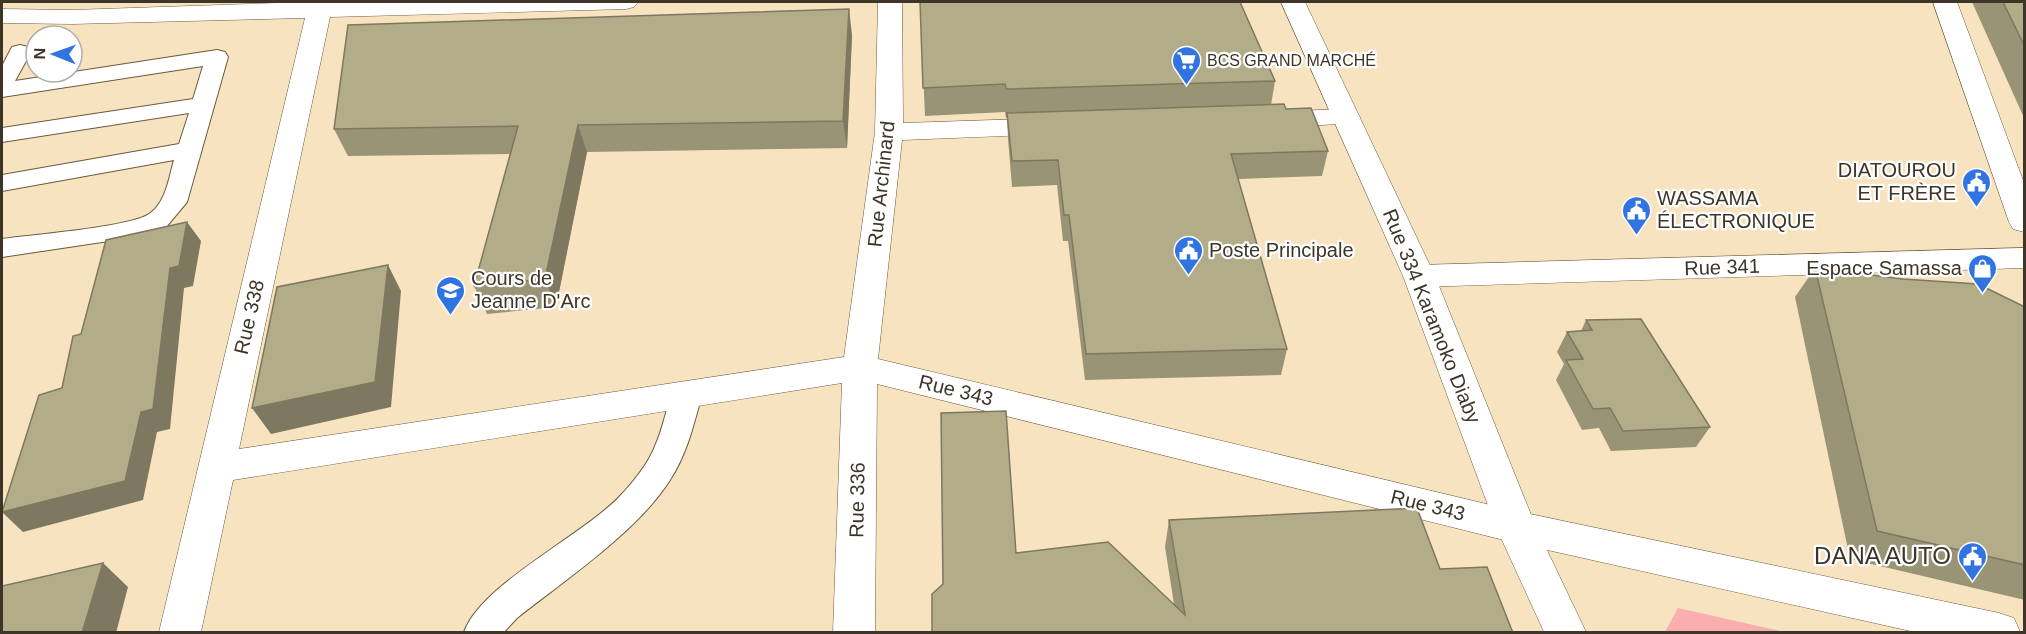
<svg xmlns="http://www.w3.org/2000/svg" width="2026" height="634" font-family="Arial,sans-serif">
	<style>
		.green { fill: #faaead }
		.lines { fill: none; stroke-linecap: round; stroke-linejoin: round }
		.lane-casing { stroke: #6c5a3c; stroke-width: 2 }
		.street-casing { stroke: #6c5a3c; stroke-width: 1 }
		.secondary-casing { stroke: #6c5a3c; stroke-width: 1 }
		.lane { fill: #fff; fill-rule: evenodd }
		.street { fill: #fff; fill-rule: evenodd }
		.secondary { fill: #fff; fill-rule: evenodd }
		.wall { fill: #999475 }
		.shaded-wall { fill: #7d785f }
		.building { fill: #b2ac88; stroke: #7d785f; stroke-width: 1.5 }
		.labels { text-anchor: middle; stroke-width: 4.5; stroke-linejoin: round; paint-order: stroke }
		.far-poi-label { font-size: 16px; fill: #3d3528; stroke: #fff; text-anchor: start }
		.poi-label { font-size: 20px; fill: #3d3528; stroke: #fff; text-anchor: start }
		.street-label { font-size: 20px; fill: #3d3528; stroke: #fff }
		.near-poi-label { font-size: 24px; fill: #3d3528; stroke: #fff; text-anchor: end }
	</style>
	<rect width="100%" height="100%" fill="#f8e3c0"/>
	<polygon class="green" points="1678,608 1784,632 1665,632"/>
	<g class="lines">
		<defs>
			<g id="lane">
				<path d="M20,45l8,2 3,5 -16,29 202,-31 8,2 3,5 -41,145 -20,24 -38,12 -127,19v-18c28,-4 128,-12 147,-25 17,-11 20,-37 25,-54l-172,31v-16l177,-31 10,-31 -187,29v-14l191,-29 10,-33 -201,31v-31l10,-19z"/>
				<path d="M687,382l11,4 4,8c-8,30 -15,60 -32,86 -32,51 -105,100 -153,138l-13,14h-40c17,-48 120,-97 157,-137 13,-14 27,-31 34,-49 9,-19 11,-41 21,-60z"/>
			</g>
			<g id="street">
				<polygon points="309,2 638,2 634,7 626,9 330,17 239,449 844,357 875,132 878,2 902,2 903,123 1053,118 1063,120 1067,126 1063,132 1053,134 902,140 878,359 1516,511 1999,613 2014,618 2020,632 1915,632 1516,543 877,384 875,632 833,632 842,383 233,480 201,632 159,632 305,18 72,24 2,23 2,9 72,10"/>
				<polygon points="1933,2 1957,2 2024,183 2024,232 2013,229 2009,222"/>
				<polygon points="1346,109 1356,111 1360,117 1356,123 1270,128 1260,126 1256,120 1260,114 1270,112"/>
				<polygon points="2024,248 2024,268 1419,287 1408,284 1403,276 1408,268 1419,265"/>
			</g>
			<polygon id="secondary" points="1281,2 1305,2 1435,276 1536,527 1586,632 1544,632 1496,527 1403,276"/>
		</defs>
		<use href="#lane" class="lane-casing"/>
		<use href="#street" class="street-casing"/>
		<use href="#secondary" class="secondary-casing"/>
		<use href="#lane" class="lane"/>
		<use href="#street" class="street"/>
		<use href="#secondary" class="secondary"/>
	</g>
	<g class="wall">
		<polygon points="920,2 1275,81 1271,105 1286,109 1328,151 1322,176 1238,179 1287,349 1281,375 1085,380 1068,241 1063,241 1057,185 1012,187 1008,139 1007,117 1006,118 1005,112 925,116"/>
		<polygon points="1972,2 2025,2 2025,120"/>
		<polygon points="852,35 847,148 587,152 556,307 487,314 474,286 511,154 348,156 334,129"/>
		<polygon points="1815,268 2025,307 2025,600 1850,559 1795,297"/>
		<polygon points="1586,320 1710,427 1696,447 1611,451 1599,428 1582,430 1556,380 1564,364 1557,352 1567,332 1581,331"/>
		<polygon points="1169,520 1440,569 1513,633 932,633 1016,553 1174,604 1165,547"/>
	</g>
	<g class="shaded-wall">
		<polygon points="849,9 852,35 847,148 843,121"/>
		<polygon points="578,125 587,152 556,307 545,279"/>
		<polygon points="187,222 201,241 193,286 184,288 170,429 157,432 143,500 23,532 2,512 170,268"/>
		<polygon points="388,265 401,291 391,407 271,434 252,408"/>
		<polygon points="103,563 128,587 116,633 82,633"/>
	</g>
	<g class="building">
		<polygon points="920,2 1240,2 1275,81 1006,89 1005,84 923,88"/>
		<polygon points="2003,2 2025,2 2025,47"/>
		<polygon points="849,9 843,121 578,125 545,279 474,286 518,126 334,129 348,25"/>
		<polygon points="1284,104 1286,109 1311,108 1328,151 1231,154 1287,349 1086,354 1069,215 1064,215 1058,160 1012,161 1007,113"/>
		<polygon points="187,222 179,266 170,268 153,409 141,412 125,481 2,512 39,395 62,388 73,336 81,334 106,240"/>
		<polygon points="388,265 375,382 252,408 277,287"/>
		<polygon points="1815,268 1903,279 1978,284 2025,307 2025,565 1877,531"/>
		<polygon points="1641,319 1710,427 1623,431 1610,408 1593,409 1566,360 1583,359 1567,332 1592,330 1586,320"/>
		<polygon points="1006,411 1016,553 1108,542 1185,615 1169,520 1417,508 1440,569 1487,567 1513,633 932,633 932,594 943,584 941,413"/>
		<polygon points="103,563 82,633 2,633 2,586"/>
	</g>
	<defs>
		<symbol id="supermarket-pin" viewBox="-11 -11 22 30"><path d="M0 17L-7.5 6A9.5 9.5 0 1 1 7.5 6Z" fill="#3174e1" stroke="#fff"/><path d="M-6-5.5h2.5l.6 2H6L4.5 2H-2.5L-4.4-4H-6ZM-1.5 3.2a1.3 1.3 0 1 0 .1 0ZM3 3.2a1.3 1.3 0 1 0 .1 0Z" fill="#fff"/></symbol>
		<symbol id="civic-pin" viewBox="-11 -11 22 30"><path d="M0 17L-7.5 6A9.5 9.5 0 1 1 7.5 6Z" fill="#3174e1" stroke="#fff"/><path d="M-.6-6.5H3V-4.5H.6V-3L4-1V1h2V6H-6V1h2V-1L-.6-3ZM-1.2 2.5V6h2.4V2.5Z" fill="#fff"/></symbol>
		<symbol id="shop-pin" viewBox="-11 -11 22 30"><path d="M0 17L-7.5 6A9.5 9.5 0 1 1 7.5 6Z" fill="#3174e1" stroke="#fff"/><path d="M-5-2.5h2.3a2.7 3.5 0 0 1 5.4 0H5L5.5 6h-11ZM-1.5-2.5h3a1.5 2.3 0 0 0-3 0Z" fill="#fff"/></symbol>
		<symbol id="school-pin" viewBox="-11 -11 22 30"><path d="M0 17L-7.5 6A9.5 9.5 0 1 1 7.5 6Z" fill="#3174e1" stroke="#fff"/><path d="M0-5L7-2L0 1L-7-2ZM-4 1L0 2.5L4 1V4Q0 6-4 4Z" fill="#fff"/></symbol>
	</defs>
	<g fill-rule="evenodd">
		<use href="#supermarket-pin" x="1170" y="44" width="33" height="45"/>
		<use href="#civic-pin" x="1960" y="166" width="33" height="45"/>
		<use href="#civic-pin" x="1620" y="194" width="33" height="45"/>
		<use href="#civic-pin" x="1172" y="234" width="33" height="45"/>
		<use href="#shop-pin" x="1966" y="252" width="33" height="45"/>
		<use href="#school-pin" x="434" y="274" width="33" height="45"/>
		<use href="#civic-pin" x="1956" y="540" width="33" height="45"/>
	</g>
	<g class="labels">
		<g class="far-poi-label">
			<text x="1207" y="66">BCS GRAND MARCHÉ</text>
		</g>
		<g class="poi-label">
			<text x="1956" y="177" text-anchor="end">DIATOUROU<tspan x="1956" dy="23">ET FRÈRE</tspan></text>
			<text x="1657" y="205">WASSAMA<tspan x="1657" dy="23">ÉLECTRONIQUE</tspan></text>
			<text x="1209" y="257">Poste Principale</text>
			<text x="1962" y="275" text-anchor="end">Espace Samassa</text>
			<text x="471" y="285">Cours de<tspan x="471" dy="23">Jeanne D'Arc</tspan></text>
		</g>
		<g class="street-label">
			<text transform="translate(881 184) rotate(-84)" y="7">Rue Archinard</text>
			<text transform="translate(1722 267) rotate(-2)" y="7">Rue 341</text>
			<text transform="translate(1432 316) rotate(68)" y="7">Rue 334 Karamoko Diaby</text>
			<text transform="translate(249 317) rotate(-77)" y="7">Rue 338</text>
			<text transform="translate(956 390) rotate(14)" y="7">Rue 343</text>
			<text transform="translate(857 500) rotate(-89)" y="7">Rue 336</text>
			<text transform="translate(1428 505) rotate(14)" y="7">Rue 343</text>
		</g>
		<g class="near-poi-label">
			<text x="1951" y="564">DANA AUTO</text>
		</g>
	</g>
	<rect width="2026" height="634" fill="none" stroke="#3d3528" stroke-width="6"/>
	<g transform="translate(54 54) rotate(271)"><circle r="28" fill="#ffffff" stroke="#b1aea9" stroke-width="1.5"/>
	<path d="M0-4.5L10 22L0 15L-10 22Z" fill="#3174e1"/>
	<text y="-9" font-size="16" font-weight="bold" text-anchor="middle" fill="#3d3528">N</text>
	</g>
</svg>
